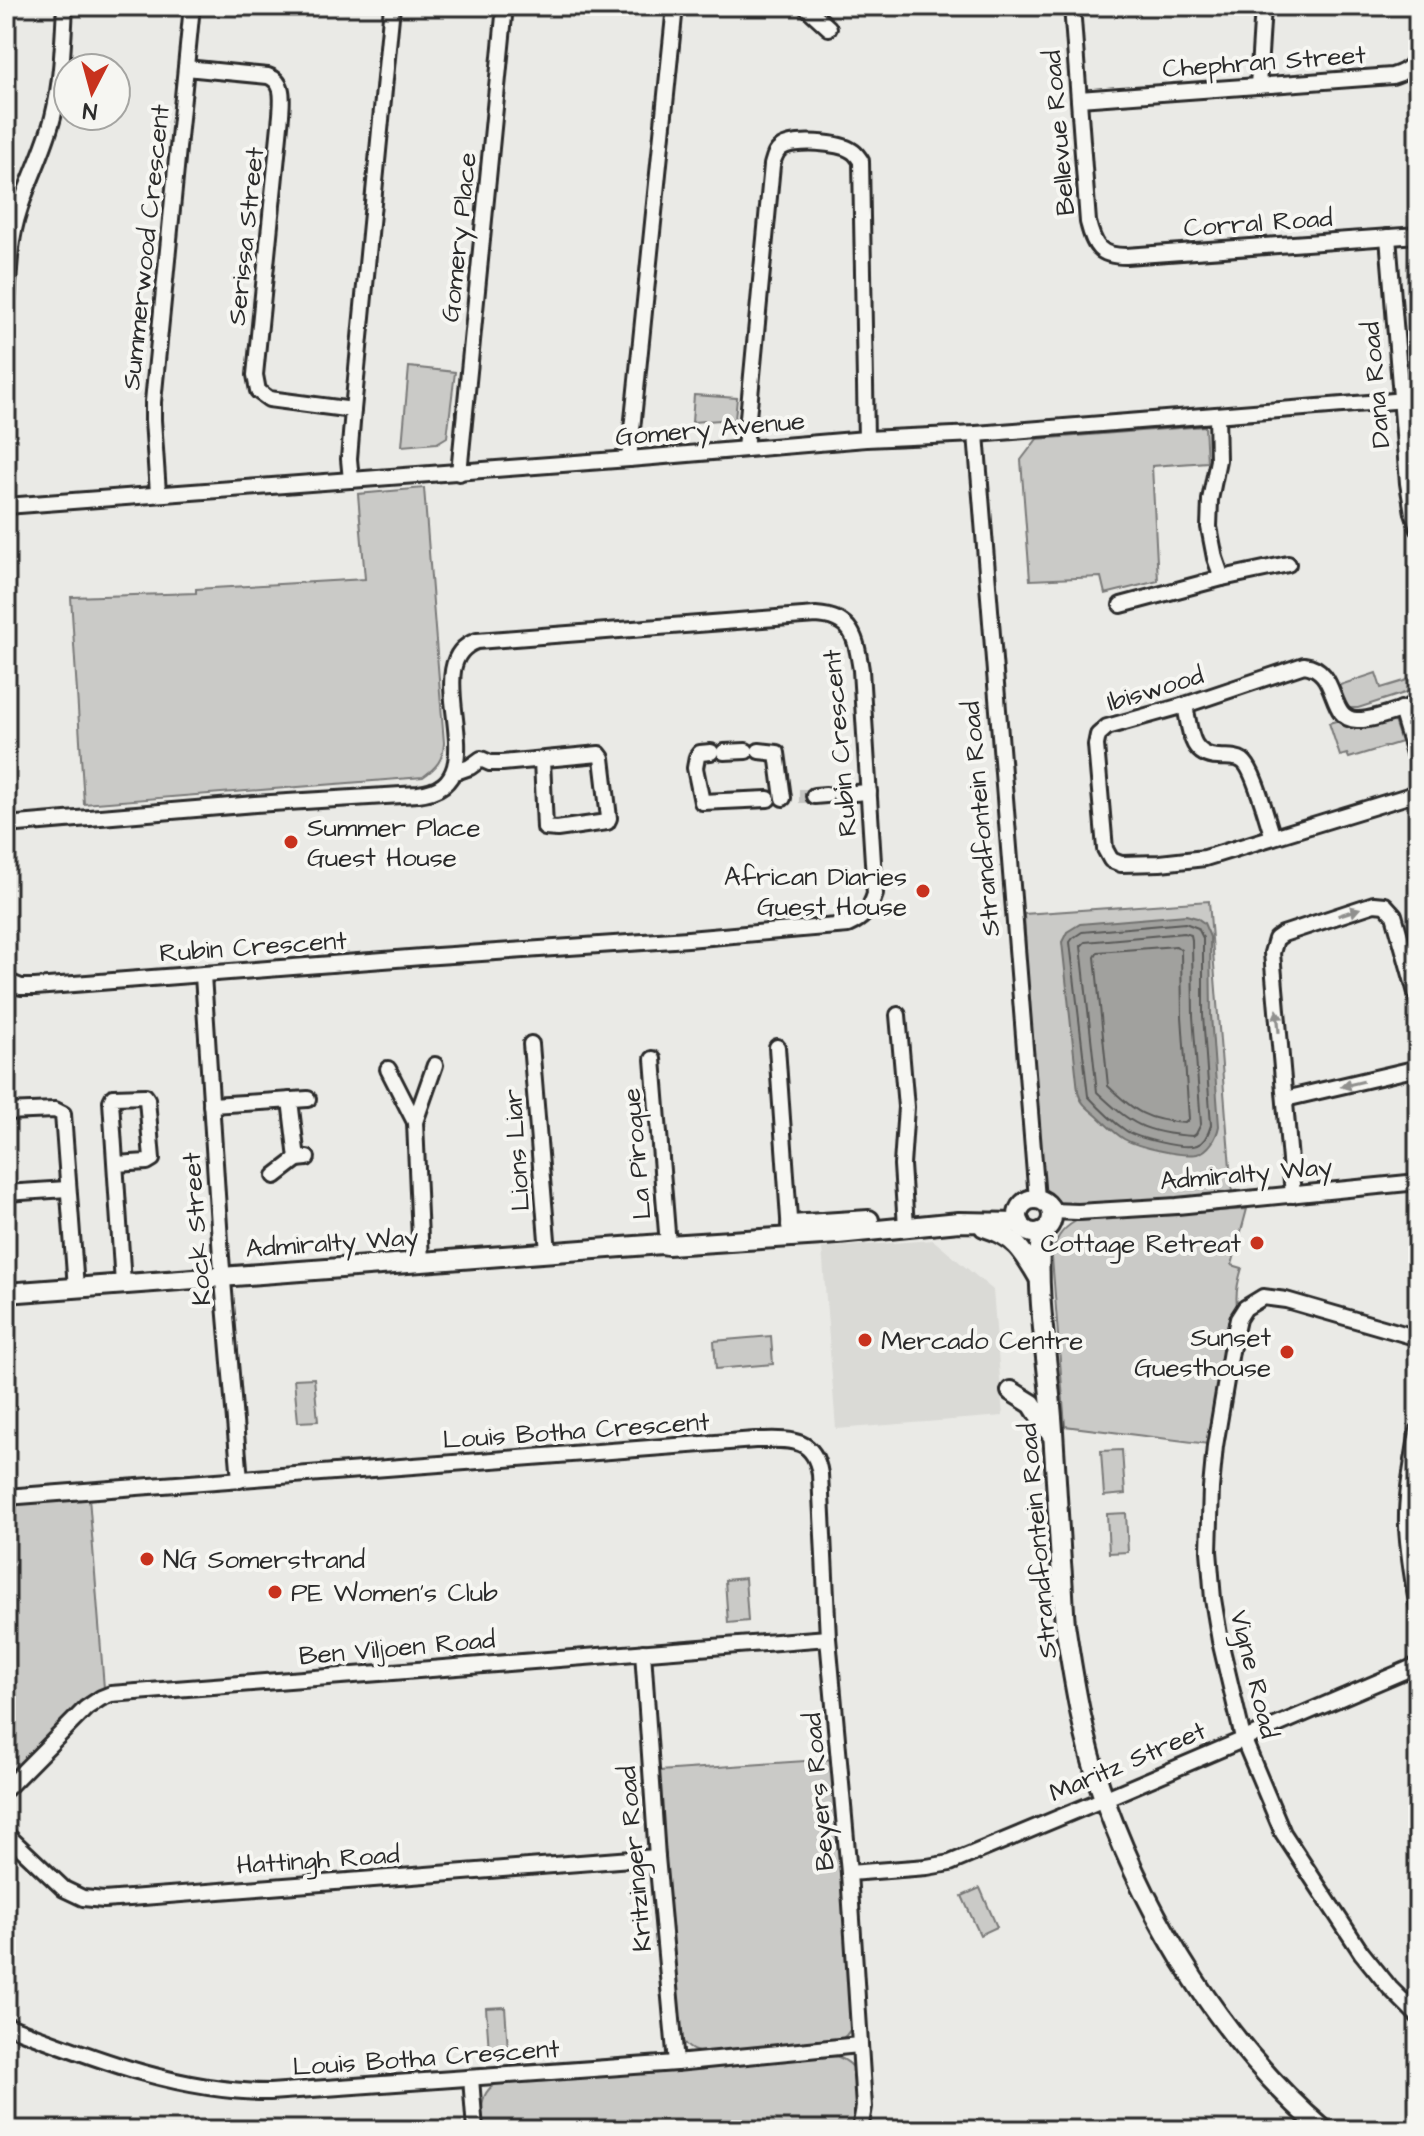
<svg xmlns="http://www.w3.org/2000/svg" width="1424" height="2136" font-family="'Architects Daughter',sans-serif">
	<style>
		.built { fill: #dadad6 }
		.green { fill: #cacac7; stroke: #7a7a79; stroke-width: 2 }
		.water { fill: #a1a19e; stroke: #727270; stroke-width: 2 }
		.lines { fill: none; stroke-linecap: round; stroke-linejoin: round }
		.shore { stroke: #5a5a59; stroke-width: 2 }
		.minor-tunnel { stroke: #c4c4c1; stroke-width: 14; stroke-dasharray: 14 7; stroke-linecap: butt }
		.minor-casing { stroke: #2b2b2b; stroke-width: 20 }
		.major-casing { stroke: #2b2b2b; stroke-width: 24 }
		.minor { stroke: #f6f6f2; stroke-width: 14 }
		.major { stroke: #f6f6f2; stroke-width: 18 }
		.oneway { fill: #90908e }
		.poi-dot { fill: #c8321e; stroke: #f6f6f2; stroke-width: 3 }
		.labels { text-anchor: middle; stroke-width: 8; stroke-linejoin: round; paint-order: stroke }
		.street-label { font-size: 26px; fill: #2b2b2b; stroke: #f6f6f2 }
		.poi-label { font-size: 26px; fill: #2b2b2b; stroke: #f6f6f2; text-anchor: start }
	</style>
	<rect width="100%" height="100%" fill="#eaeae6"/>
	<filter id="ink" filterUnits="userSpaceOnUse"><feTurbulence type="fractalNoise" baseFrequency=".0125" numOctaves="2"/><feDisplacementMap in="SourceGraphic" scale="16" xChannelSelector="R" yChannelSelector="G"/><feConvolveMatrix kernelMatrix="1 2 1 2 8 2 1 2 1" color-interpolation-filters="sRGB"/></filter>
	<g filter="url(#ink)">
		<polygon class="built" points="933,1240 993,1290 1003,1416 836,1429 822,1248"/>
		<g class="green">
			<polygon points="409,367 455,372 447,437 437,443 402,446"/>
			<polygon points="694,395 737,398 735,419 692,422"/>
			<polygon points="1205,426 1207,462 1152,466 1158,581 1105,594 1101,577 1030,580 1021,460 1037,439"/>
			<path d="M424,488l20,255c-1,17 -7,24 -21,34l-339,27 -13,-207 125,-4v-4l169,-10 -7,-85z"/>
			<polygon points="1376,673 1381,688 1414,678 1417,689 1358,708 1345,708 1334,687"/>
			<polygon points="1391,712 1401,742 1349,758 1347,754 1340,756 1329,723 1343,719"/>
			<path d="M1209,901l23,292 -166,13c-14,-3 -22,-9 -27,-23l-15,-269z"/>
			<path d="M1247,1209l-15,56 10,3c-4,13 -8,29 -4,42l-17,60 -13,74 -143,-18 -13,-169c3,-17 8,-27 24,-36z"/>
			<polygon points="771,1336 773,1364 716,1369 714,1341"/>
			<polygon points="314,1378 318,1421 298,1422 294,1379"/>
			<polygon points="1122,1450 1125,1494 1104,1496 1101,1451"/>
			<polygon points="89,1497 104,1688 85,1698 6,1778 6,1503"/>
			<polygon points="1126,1513 1128,1552 1109,1553 1107,1514"/>
			<polygon points="745,1578 748,1621 728,1623 725,1580"/>
			<path d="M835,1759l18,265c-4,9 -8,14 -17,19l-131,10c-14,-1 -21,-7 -26,-20l-20,-262z"/>
			<polygon points="980,1888 997,1927 980,1935 962,1896"/>
			<polygon points="505,2007 508,2049 489,2051 486,2008"/>
			<path d="M836,2056c35,13 24,44 21,74h-375c-1,-21 -3,-43 22,-49z"/>
		</g>
		<path class="water" d="M1186,915l11,3 7,5 6,14 1,78 8,111c-2,11 -10,25 -22,28 -16,3 -59,-7 -73,-15 -10,-6 -19,-16 -28,-24 -9,-8 -16,-12 -18,-24l-16,-149 5,-10 13,-8z"/>
		<g class="lines">
			<g class="shore">
				<path d="M1185,923l13,5 5,10v77l8,110c-2,7 -6,17 -14,20 -13,5 -61,-7 -72,-15 -13,-9 -26,-22 -37,-34l-18,-154 3,-4 9,-6z"/>
				<path d="M1184,933l7,2 1,5 1,76 8,108 -5,10 -3,2c-49,-3 -62,-12 -96,-44l-16,-146 4,-4z"/>
				<path d="M1176,946l5,4 1,66 7,103 -4,4c-39,-3 -50,-11 -77,-37l-13,-129 3,-5z"/>
			</g>
			<polyline class="minor-tunnel" points="799,796 814,796"/>
			<defs>
				<g id="minor">
					<polyline points="805,6 829,28"/>
					<path d="M1072,6l16,216c6,24 11,34 38,34l292,-21"/>
					<path d="M186,68l82,8c17,6 14,23 13,39l-26,260 3,16 11,8 84,11"/>
					<polyline points="1258,86 1263,6"/>
					<path d="M1079,99l313,-23c27,-7 23,-22 26,-46"/>
					<polyline points="1388,237 1408,483 1413,513 1418,528"/>
					<path d="M6,315c3,-34 2,-71 13,-104 10,-32 26,-62 34,-94 9,-36 10,-74 12,-111"/>
					<polyline points="1217,415 1218,460 1210,500 1209,527 1215,558 1222,578"/>
					<polyline points="976,434 1037,1199"/>
					<path d="M745,449l27,-284c2,-7 3,-13 9,-17 12,-9 59,-6 71,3 4,2 6,6 9,10l5,278"/>
					<polyline points="629,459 675,6"/>
					<polyline points="459,473 505,6"/>
					<polyline points="351,480 349,459 353,410 392,6"/>
					<polyline points="158,493 153,420 153,402 192,6"/>
					<polyline points="6,506 629,459 866,439 976,434 1418,399"/>
					<polyline points="1121,605 1222,578 1288,564"/>
					<path d="M1418,704c-16,5 -46,17 -61,16 -30,0 -17,-51 -53,-55l-119,40 -78,22 -9,8 -2,10 9,104 6,11 10,4 39,-1 45,-5 203,-62 8,-4 2,-6"/>
					<path d="M1185,705c5,23 4,51 33,52 8,1 18,-1 25,4 12,9 24,60 30,76"/>
					<polyline points="1401,709 1418,767"/>
					<polyline points="759,751 777,753 783,798"/>
					<polyline points="711,752 700,753 697,757 695,768 702,802 768,799"/>
					<polyline points="724,752 746,751"/>
					<polyline points="453,773 470,767 481,759 490,763 502,763 599,754 602,758 609,818 607,822 557,829 545,828 542,760"/>
					<polyline points="839,794 869,792"/>
					<polyline points="814,796 826,795"/>
					<path d="M6,825l249,-21 163,-10c85,-9 -5,-132 59,-153l339,-26c37,2 40,23 45,55l14,224c-5,16 -12,24 -27,31l-160,14 -266,18 -387,30h-14l-15,-6"/>
					<polyline points="203,975 221,1257 240,1480"/>
					<polyline points="898,1015 906,1107 902,1165 906,1227"/>
					<polyline points="531,1044 548,1252"/>
					<polyline points="777,1047 790,1233"/>
					<polyline points="653,1059 668,1245"/>
					<polyline points="388,1069 415,1122"/>
					<polyline points="1285,1099 1418,1068"/>
					<polyline points="290,1100 297,1159 307,1158"/>
					<polyline points="211,1105 308,1099"/>
					<polyline points="6,1112 55,1110 63,1114 76,1288"/>
					<polyline points="116,1164 147,1162 152,1159 147,1099 145,1096 113,1097 111,1101 123,1284"/>
					<polyline points="275,1176 297,1159"/>
					<polyline points="6,1193 67,1189"/>
					<polyline points="1293,1195 1272,953 1276,939 1283,934 1374,904 1385,905 1394,915 1418,1000"/>
					<polyline points="1051,1211 1078,1212 1177,1206 1418,1182"/>
					<polyline points="421,1262 415,1122 435,1065"/>
					<polyline points="1418,1338 1286,1300 1263,1297 1245,1308 1238,1319 1231,1351 1215,1446 1211,1488 1209,1551 1213,1599 1220,1641 1243,1738 1283,1833 1361,1952 1390,1988 1418,2016"/>
					<path d="M1418,1431c-5,31 -12,63 -11,95 1,27 6,55 11,82"/>
					<path d="M6,1497l749,-57c32,0 59,-5 65,34l8,164 21,235 15,234 -4,23"/>
					<polyline points="643,1652 657,1857 676,2063"/>
					<polyline points="6,1789 86,1708 101,1698 111,1694 828,1638"/>
					<polyline points="6,1834 64,1889 83,1898 104,1900 657,1857"/>
					<polyline points="849,1873 927,1867 950,1863 1104,1799 1418,1665"/>
					<path d="M6,2025c85,32 171,67 264,67l406,-29 183,-18"/>
					<polyline points="471,2078 475,2130"/>
				</g>
				<g id="major">
					<circle cx="1035" cy="1216" r="17"/>
					<polyline points="791,1225 869,1220"/>
					<path d="M984,1227c32,10 39,24 55,51"/>
					<path d="M1041,1232c-6,66 8,133 12,199 3,44 5,88 8,132 2,20 2,41 4,61 9,59 19,121 40,177 44,121 119,244 219,329"/>
					<polyline points="6,1293 662,1244 668,1245 838,1234 959,1222 1020,1223"/>
					<polyline points="1011,1391 1032,1404 1051,1434"/>
				</g>
			</defs>
			<use href="#minor" class="minor-casing"/>
			<use href="#major" class="major-casing"/>
			<use href="#minor" class="minor"/>
			<use href="#major" class="major"/>
		</g>
		<defs><path id="oneway-solid" d="M-6-.8H1V-3.2L6.5 0L1 3.2V.8H-6Z" transform="scale(2)"/></defs>
		<g class="oneway">
			<use href="#oneway-solid" transform="translate(1349 912) rotate(-18)"/>
			<use href="#oneway-solid" transform="translate(1278 1021) rotate(-95)"/>
			<use href="#oneway-solid" transform="translate(1352 1084) rotate(167)"/>
		</g>
	</g>
	<g class="poi-dot">
		<circle cx="291" cy="842" r="8"/>
		<circle cx="923" cy="891" r="8"/>
		<circle cx="1257" cy="1243" r="8"/>
		<circle cx="865" cy="1340" r="8"/>
		<circle cx="1287" cy="1352" r="8"/>
		<circle cx="147" cy="1559" r="8"/>
		<circle cx="275" cy="1592" r="8"/>
	</g>
	<g class="labels">
		<g class="street-label">
			<text transform="translate(1264 61) rotate(-4)" y="9">Chephran Street</text>
			<text transform="translate(1058 133) rotate(-95)" y="9">Bellevue Road</text>
			<text transform="translate(1258 222) rotate(-4)" y="9">Corral Road</text>
			<text transform="translate(245 236) rotate(-84)" y="9">Serissa Street</text>
			<text transform="translate(458 237) rotate(-84)" y="9">Gomery Place</text>
			<text transform="translate(145 247) rotate(-84)" y="9">Summerwood Crescent</text>
			<text transform="translate(1375 385) rotate(-95)" y="9">Dana Road</text>
			<text transform="translate(710 428) rotate(-5)" y="9">Gomery Avenue</text>
			<text transform="translate(1155 688) rotate(-17)" y="9">Ibiswood</text>
			<text transform="translate(839 743) rotate(-95)" y="9">Rubin Crescent</text>
			<text transform="translate(980 819) rotate(-95)" y="9">Strandfontein Road</text>
			<text transform="translate(253 946) rotate(-4)" y="9">Rubin Crescent</text>
			<text transform="translate(516 1150) rotate(-94)" y="9">Lions Liar</text>
			<text transform="translate(636 1154) rotate(-95)" y="9">La Piroque</text>
			<text transform="translate(1246 1173) rotate(-5)" y="9">Admiralty Way</text>
			<text transform="translate(196 1229) rotate(-94)" y="9">Kock Street</text>
			<text transform="translate(332 1242) rotate(-4)" y="9">Admiralty Way</text>
			<text transform="translate(576 1430) rotate(-4)" y="9">Louis Botha Crescent</text>
			<text transform="translate(1037 1541) rotate(-95)" y="9">Strandfontein Road</text>
			<text transform="translate(397 1647) rotate(-5)" y="9">Ben Viljoen Road</text>
			<text transform="translate(1255 1674) rotate(76)" y="9">Vigne Road</text>
			<text transform="translate(1127 1761) rotate(-23)" y="9">Maritz Street</text>
			<text transform="translate(818 1792) rotate(-95)" y="9">Beyers Road</text>
			<text transform="translate(318 1859) rotate(-4)" y="9">Hattingh Road</text>
			<text transform="translate(634 1859) rotate(-95)" y="9">Kritzinger Road</text>
			<text transform="translate(426 2057) rotate(-4)" y="9">Louis Botha Crescent</text>
		</g>
		<g class="poi-label">
			<text x="307" y="836">Summer Place<tspan x="307" dy="30">Guest House</tspan></text>
			<text x="907" y="885" text-anchor="end">African Diaries<tspan x="907" dy="30">Guest House</tspan></text>
			<text x="1241" y="1252" text-anchor="end">Cottage Retreat</text>
			<text x="1271" y="1346" text-anchor="end">Sunset<tspan x="1271" dy="30">Guesthouse</tspan></text>
			<text x="881" y="1349">Mercado Centre</text>
			<text x="163" y="1568">NG Somerstrand</text>
			<text x="291" y="1601">PE Women’s Club</text>
		</g>
	</g>
	<rect width="1424" height="2136" fill="none" stroke="#f6f6f2" stroke-width="32"/>
	<rect x="16" y="16" width="1392" height="2104" fill="none" stroke="#2b2b2b" stroke-width="3" filter="url(#ink)"/>
	<g transform="translate(92 92) rotate(186)"><circle r="38" fill="#f6f6f2" stroke="#a5a5a2" stroke-width="2"/>
	<path d="M0-6L14 30L0 20L-14 30Z" fill="#c8321e"/>
	<text y="-12" font-size="22" font-weight="bold" text-anchor="middle" fill="#2b2b2b">N</text>
	</g>
</svg>
